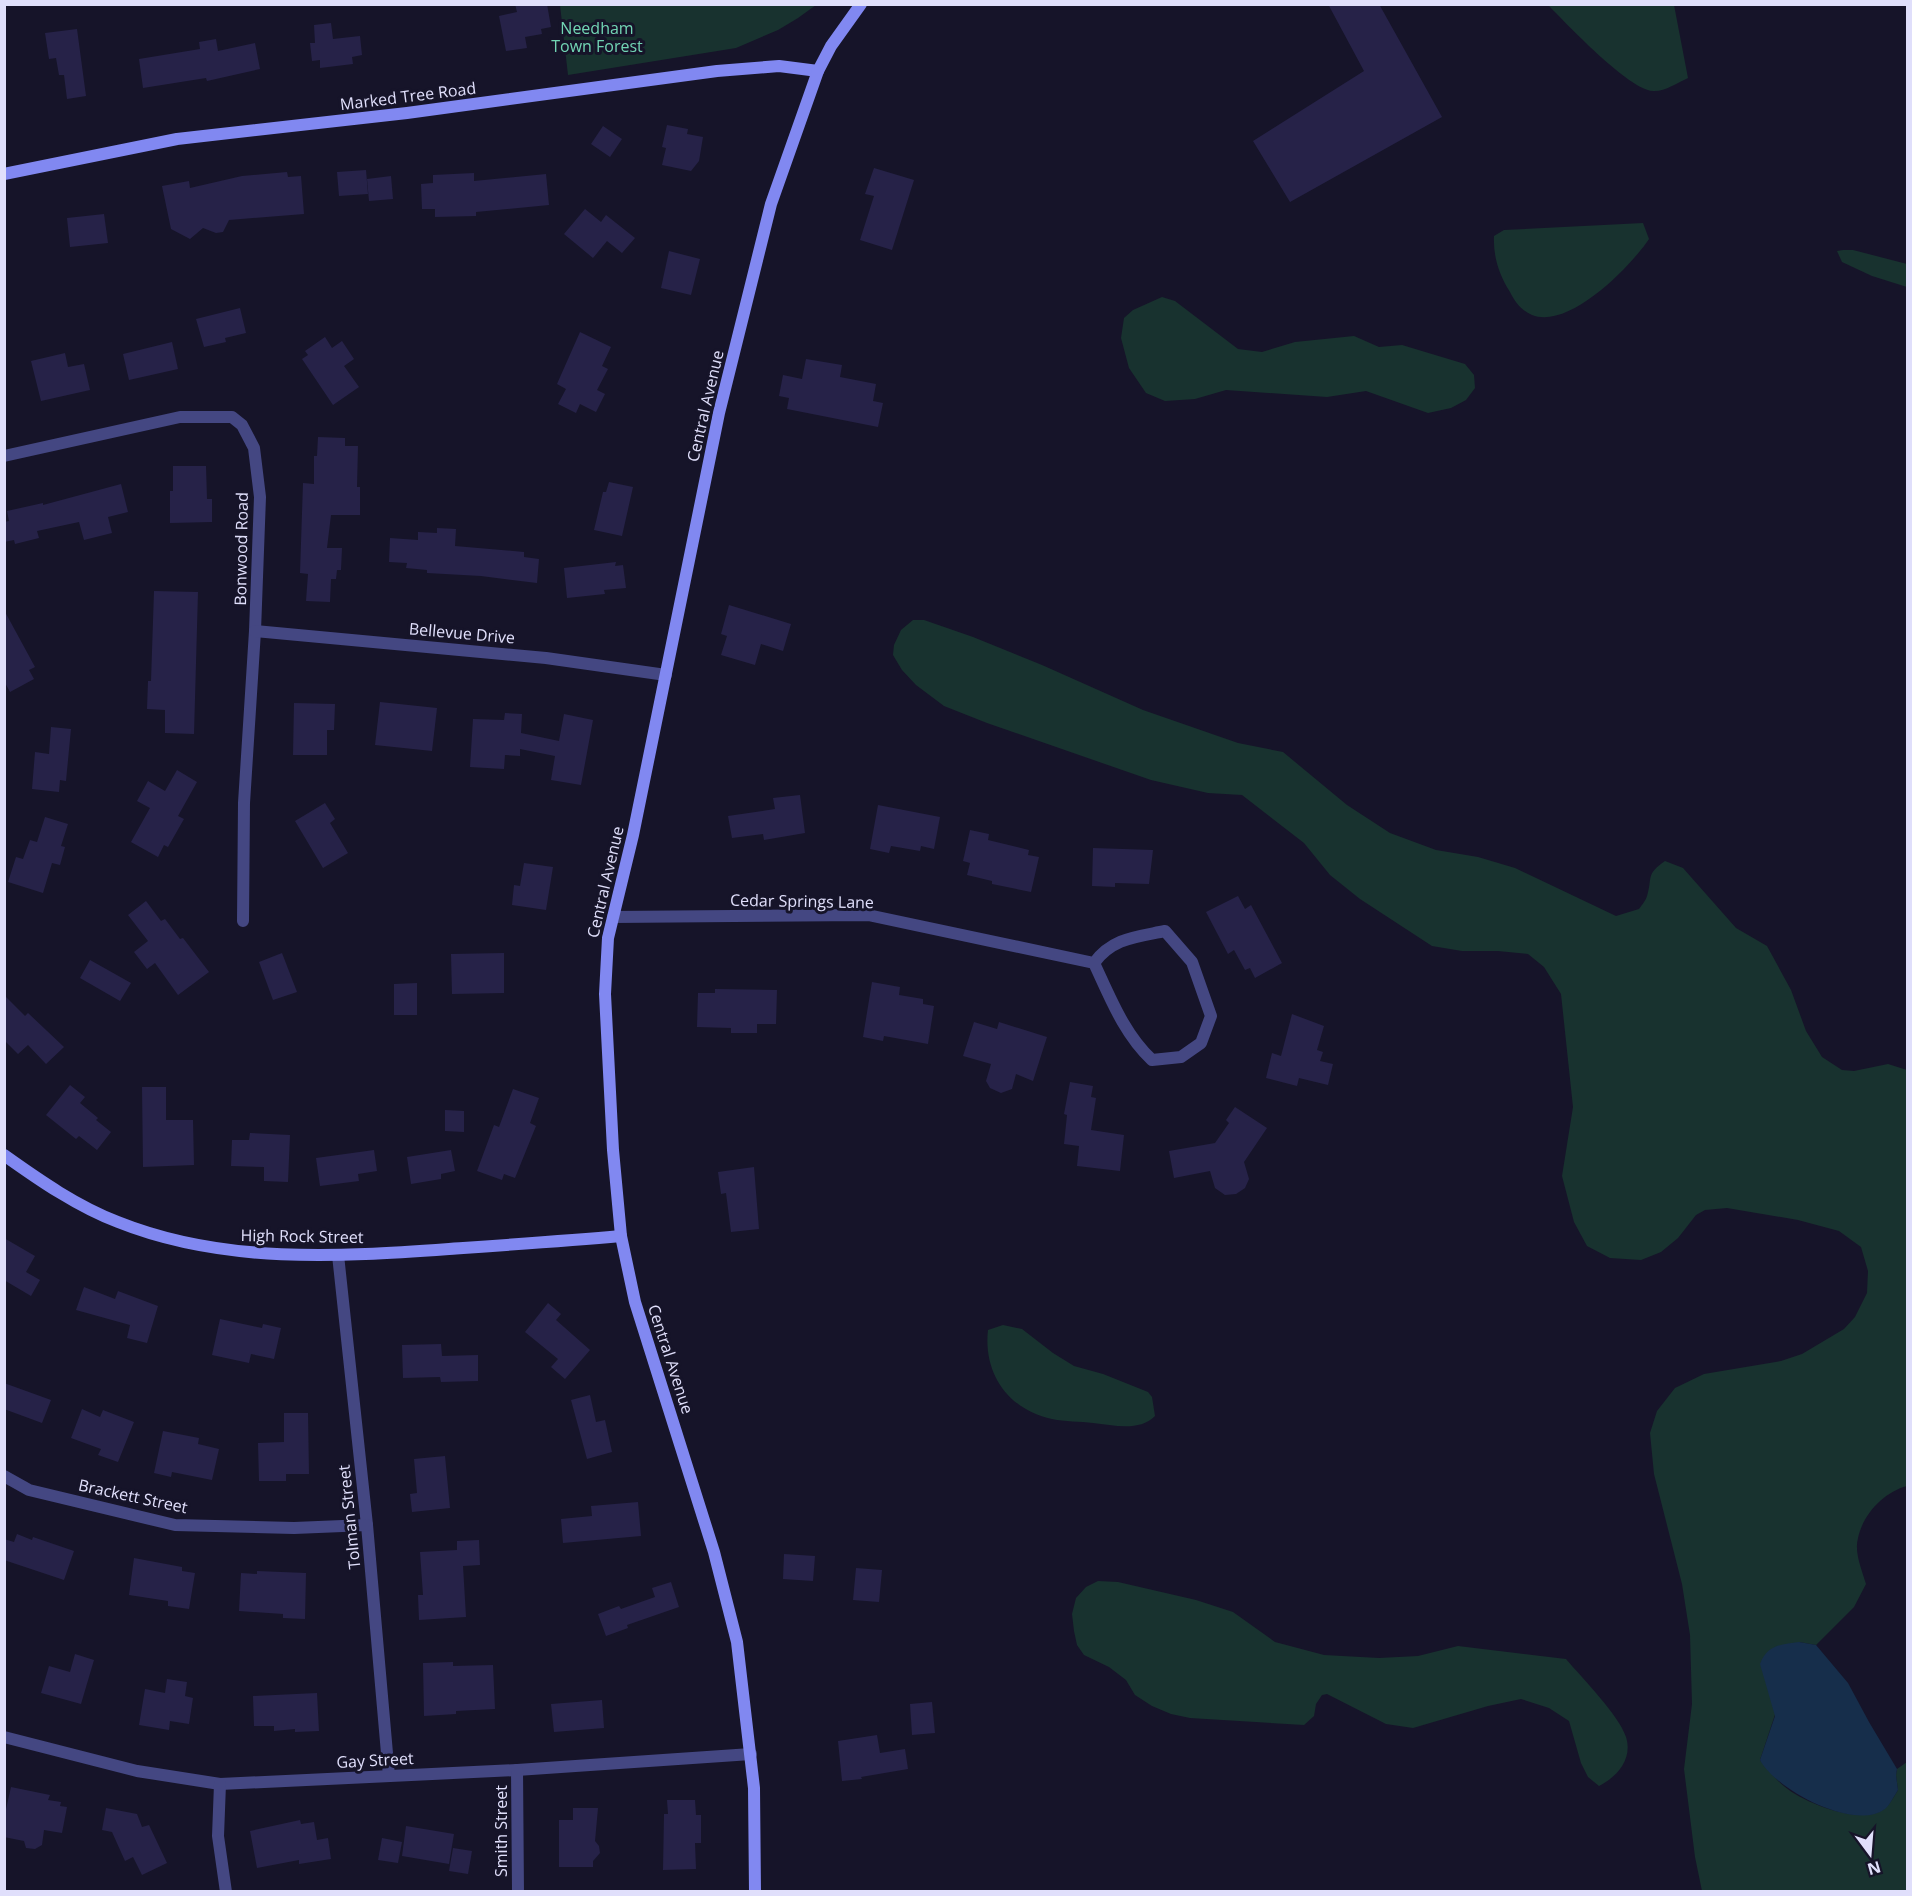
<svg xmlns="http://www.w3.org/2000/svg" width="1912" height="1896" font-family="'Open Sans',sans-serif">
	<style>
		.green { fill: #18322f }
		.water { fill: #162e4b }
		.building { fill: #262248 }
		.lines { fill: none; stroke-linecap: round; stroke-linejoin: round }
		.street { stroke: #444782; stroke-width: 12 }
		.secondary { stroke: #8188f1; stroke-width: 12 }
		.labels { text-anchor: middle; stroke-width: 6; stroke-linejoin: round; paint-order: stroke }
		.park-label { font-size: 16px; fill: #72d5b4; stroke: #161429 }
		.street-label { font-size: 16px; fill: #e0dffb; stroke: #161429 }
	</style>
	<rect width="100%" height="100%" fill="#161429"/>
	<g class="green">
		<polygon points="560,5 560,4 816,5 798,18 778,30 736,48 568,75"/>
		<path d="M1548,5h126l14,73c-11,5 -24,14 -35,13 -24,-1 -87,-68 -105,-86z"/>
		<path d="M1643,223l6,16c-18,27 -80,91 -117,76 -11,-5 -17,-13 -22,-23 -11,-17 -17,-36 -16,-56l10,-6z"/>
		<polygon points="1843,250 1853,250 1907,264 1907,287 1872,276 1842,262 1837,251"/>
		<polygon points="1162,297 1175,301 1238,349 1262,352 1295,342 1354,336 1379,347 1402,345 1465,364 1474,375 1475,388 1466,400 1451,408 1428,413 1366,391 1327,397 1226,390 1195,399 1165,401 1146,393 1129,368 1121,338 1124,318 1133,310"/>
		<path d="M913,620h11l49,17 69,28 101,45 95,33 45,9 64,53 43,28 46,17 42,7 37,11 101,48 23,-7c3,-4 7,-9 8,-13 6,-19 -2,-21 18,-35l18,7 53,60 31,18 24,44 15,41 16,26 20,13 12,1 34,-7 19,6v416c-23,6 -44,28 -49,52 -4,15 4,32 8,46l-12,23 -38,38 -17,-3 -39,118c8,9 16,20 25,27 19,16 77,39 99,22 6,-4 10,-13 14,-19l-2,-15 1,-6 10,-7v129h-205l-7,-34 -11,-88 8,-65 -2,-69 -8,-51 -28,-110 -4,-41 7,-22 18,-23 29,-14 77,-13 21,-7 42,-25 11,-12 12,-24 1,-22 -7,-24 -22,-16 -41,-11 -71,-12 -22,2 -9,5 -18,23 -17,14 -20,8 -31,-2 -23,-12 -13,-24 -12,-46 11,-69 -12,-113 -17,-27 -16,-13 -30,-3h-36l-30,-5 -72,-47 -30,-24 -26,-32 -62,-48 -34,-2 -57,-13 -164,-57 -43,-17 -28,-21 -14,-15 -9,-15 1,-10 7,-15z"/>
		<path d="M1003,1325l19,4 31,24 21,13 29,8 45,18 4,5 3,19c-16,16 -41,9 -62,7 -13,-2 -28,-1 -41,-4 -43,-9 -69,-45 -64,-89z"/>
		<path d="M1098,1581l20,1 78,18 37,12 42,30 49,13 55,3 39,-2 40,-10 108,13c16,19 53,56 60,78 7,22 -9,40 -27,49l-11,-9 -7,-14 -12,-42 -20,-13 -28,-9 -33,7 -75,22 -27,-4 -59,-30 -5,1 -6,9 -2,12 -10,9 -114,-7 -19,-4 -19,-8 -17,-11 -9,-15 -17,-13 -25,-12 -7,-10 -3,-14 -2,-17 4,-16 10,-11z"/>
	</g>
	<path class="water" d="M1799,1642l17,3 32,38 21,39 28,47 -1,6 2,15c-4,6 -8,15 -13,19 -31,23 -110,-20 -125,-49l15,-44 -15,-52c7,-19 22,-20 39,-22z"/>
	<g class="building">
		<polygon points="515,4 547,4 551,27 541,29 542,34 525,37 527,48 506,51 499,16 517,12"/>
		<polygon points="1328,4 1379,4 1442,117 1290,202 1253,141 1364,71"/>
		<polygon points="331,23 333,39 360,36 362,55 352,57 353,64 320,68 320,60 312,61 310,43 315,43 314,25"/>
		<polygon points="77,29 86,96 67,99 64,75 59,75 56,58 49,59 45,33"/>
		<polygon points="216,39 218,51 255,43 260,69 207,81 206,78 143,88 139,59 200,49 199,42"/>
		<polygon points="667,125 688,129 687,134 703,137 699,161 691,171 662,165 666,148 662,147"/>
		<polygon points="603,126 622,139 610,157 591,144"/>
		<polygon points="874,168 914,180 892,250 860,240 874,196 865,194"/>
		<polygon points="366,170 368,194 339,196 337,172"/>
		<polygon points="287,172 288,177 301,176 304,214 229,220 223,232 216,233 203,228 190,239 171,229 162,186 189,181 190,188 242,176"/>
		<polygon points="474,173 474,181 546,174 549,205 476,212 476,216 435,217 435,209 422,209 421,184 433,183 433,175"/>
		<polygon points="391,176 393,199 369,201 367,179"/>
		<polygon points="585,209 601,222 606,215 635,238 622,253 607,241 593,258 564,234"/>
		<polygon points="104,214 108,243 70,247 67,218"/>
		<polygon points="669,251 700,259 691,295 661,288"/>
		<polygon points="240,308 246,333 225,338 226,342 204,347 196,319"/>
		<polygon points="580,332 611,347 602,366 608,369 597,390 605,394 596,412 580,404 576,413 558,404 566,389 557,384"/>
		<polygon points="325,337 332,348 342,341 354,359 344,366 359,387 333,405 302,359 308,355 305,351"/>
		<polygon points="172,342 178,369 129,380 123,354"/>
		<polygon points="65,353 68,367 84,364 90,390 41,401 31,361"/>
		<polygon points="806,359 842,365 840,377 876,384 873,401 883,403 878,427 787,409 789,398 779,396 783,375 802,379"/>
		<polygon points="318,437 345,438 345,446 358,446 357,487 360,487 360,515 331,515 327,548 342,548 341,570 337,570 336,579 331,579 330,602 306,601 308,574 300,573 303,483 314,484 314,456 317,456"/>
		<polygon points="173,466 206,466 207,499 212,499 212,522 170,523 170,491 173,491"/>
		<polygon points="609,482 633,487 622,536 594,530 603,492 606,492"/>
		<polygon points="121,484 128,512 108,517 112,533 84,540 79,522 37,531 39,538 15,544 14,540 4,542 4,522 9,521 7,511 43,503 43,505"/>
		<polygon points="437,528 456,529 455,546 524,552 524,557 539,559 537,583 481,576 427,573 427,570 406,568 407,563 389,562 390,538 418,540 418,532 437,533"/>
		<polygon points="616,562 615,566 623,565 626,588 604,590 605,594 567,598 564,568"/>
		<polygon points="154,591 198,592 194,734 165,733 165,710 147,709 148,681 151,681"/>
		<polygon points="729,605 791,624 783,651 761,644 755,665 721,655 727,636 721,634"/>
		<polygon points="4,610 35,667 29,670 34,679 10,692 4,681"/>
		<polygon points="380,702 437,708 432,751 375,745"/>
		<polygon points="294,703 335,704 334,730 327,730 327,755 293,755"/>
		<polygon points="505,713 522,714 521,733 559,741 564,714 593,720 581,785 551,780 555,756 520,749 520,756 505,755 504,769 470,767 473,719 504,720"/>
		<polygon points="51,727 71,729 66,781 60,780 59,792 32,789 35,752 49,754"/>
		<polygon points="177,770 197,782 178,816 184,819 168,847 164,845 158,857 131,842 150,808 137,801 148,781 165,791"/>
		<polygon points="800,795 805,833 764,840 763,834 732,838 728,816 775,809 773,798"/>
		<polygon points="325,803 335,819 330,823 348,853 323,868 295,821"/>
		<polygon points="878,805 940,817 934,849 921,846 920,851 891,846 889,853 870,849"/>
		<polygon points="45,817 68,824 61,846 65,847 60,865 52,863 43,893 8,882 16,857 23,859 30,840 37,842"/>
		<polygon points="970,830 989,834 988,840 1029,850 1028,855 1039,857 1031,892 992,884 992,881 967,875 970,863 963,861"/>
		<polygon points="1093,848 1153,850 1149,884 1115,883 1115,887 1092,886"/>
		<polygon points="524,863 553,867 546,910 512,905 514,885 520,886"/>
		<polygon points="1238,896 1245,909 1251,905 1282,963 1255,978 1250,968 1245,970 1234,950 1228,954 1206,912"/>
		<polygon points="146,901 161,921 165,919 180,939 183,938 209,972 178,995 155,963 147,969 134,952 148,941 128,915"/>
		<polygon points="282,953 297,992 273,1000 259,962"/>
		<polygon points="504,953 504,993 452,994 451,954"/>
		<polygon points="90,960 131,983 120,1001 80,978"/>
		<polygon points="872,982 900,987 899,995 923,999 923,1004 934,1006 928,1044 884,1036 883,1041 863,1037"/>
		<polygon points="417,983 417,1015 394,1015 394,984"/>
		<polygon points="715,989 777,990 776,1024 757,1024 757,1033 731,1033 731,1028 697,1027 698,993 715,993"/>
		<polygon points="4,995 25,1016 28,1013 64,1047 46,1064 28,1045 18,1054 4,1040"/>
		<polygon points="1292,1014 1324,1026 1317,1050 1323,1052 1320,1061 1333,1064 1328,1085 1299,1078 1297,1086 1266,1078 1272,1053 1281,1056"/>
		<polygon points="974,1022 997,1029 999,1022 1047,1037 1033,1081 1016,1074 1012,1089 1001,1093 990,1088 986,1081 991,1064 963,1056"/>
		<polygon points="1070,1082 1093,1086 1091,1097 1096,1098 1091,1130 1124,1135 1120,1171 1077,1166 1079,1146 1064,1144 1067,1115 1064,1114"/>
		<polygon points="70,1085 85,1097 80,1103 98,1118 96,1120 111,1132 97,1150 79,1136 76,1139 46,1115"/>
		<polygon points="142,1087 166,1087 166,1120 193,1120 194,1165 143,1167"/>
		<polygon points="513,1089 539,1098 530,1123 536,1126 515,1178 504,1174 502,1180 477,1171 494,1125 499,1127"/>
		<polygon points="1235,1107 1267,1128 1244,1162 1249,1179 1245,1188 1236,1194 1225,1195 1215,1188 1210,1171 1174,1178 1169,1151 1215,1143 1229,1123 1226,1120"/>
		<polygon points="445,1110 464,1111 464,1132 445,1131"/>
		<polygon points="250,1133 290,1135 288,1182 264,1181 264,1167 231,1166 232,1140 249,1140"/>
		<polygon points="374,1150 377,1171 358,1174 359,1181 320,1186 316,1158"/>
		<polygon points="451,1150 455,1171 441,1174 441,1179 411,1184 407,1157"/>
		<polygon points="754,1167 759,1229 731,1232 726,1193 721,1194 718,1172"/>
		<polygon points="4,1238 35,1256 26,1272 40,1280 31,1296 4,1280"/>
		<polygon points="84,1287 115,1299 118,1291 158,1306 147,1343 127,1338 130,1325 76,1310"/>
		<polygon points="548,1303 561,1314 556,1320 590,1350 565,1379 551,1367 558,1359 525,1332"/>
		<polygon points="220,1319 262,1328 263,1324 281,1328 274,1359 251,1354 249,1363 212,1355"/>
		<polygon points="441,1344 442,1356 478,1355 478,1381 441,1382 440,1377 403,1378 402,1345"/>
		<polygon points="4,1383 51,1400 42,1423 4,1409"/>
		<polygon points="590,1395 596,1422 605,1420 612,1452 587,1459 571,1400"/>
		<polygon points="82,1409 100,1417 103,1410 134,1422 118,1462 98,1455 101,1449 71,1438"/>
		<polygon points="284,1413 308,1413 309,1474 286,1474 286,1481 259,1481 258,1443 284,1442"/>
		<polygon points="163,1431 199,1438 198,1444 219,1449 212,1480 172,1472 171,1477 154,1473"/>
		<polygon points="445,1456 450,1508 412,1512 410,1494 417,1493 414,1459"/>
		<polygon points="638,1502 641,1536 563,1543 561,1519 592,1516 591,1506"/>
		<polygon points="17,1534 32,1540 33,1537 74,1551 64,1580 4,1560 4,1539 14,1542"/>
		<polygon points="479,1540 480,1565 463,1566 466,1617 419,1620 418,1595 423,1595 420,1552 457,1550 457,1541"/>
		<polygon points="784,1554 815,1556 813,1581 783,1579"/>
		<polygon points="134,1558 182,1567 182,1571 195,1573 189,1609 168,1606 168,1601 129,1595"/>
		<polygon points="856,1568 882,1570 879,1602 853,1600"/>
		<polygon points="257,1571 306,1573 305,1619 283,1618 283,1614 239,1611 241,1573 257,1574"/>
		<polygon points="671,1582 679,1607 627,1625 628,1628 606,1636 598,1614 619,1606 621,1609 655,1597 652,1588"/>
		<polygon points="75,1654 94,1660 81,1704 41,1693 49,1666 70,1672"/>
		<polygon points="453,1662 453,1666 493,1665 495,1709 456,1711 456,1714 424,1716 423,1663"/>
		<polygon points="167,1679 187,1682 185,1696 193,1698 189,1724 170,1721 169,1730 139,1725 145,1689 165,1693"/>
		<polygon points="317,1693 319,1731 295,1732 295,1729 274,1731 274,1726 254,1726 253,1696"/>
		<polygon points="602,1700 604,1728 554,1732 551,1704"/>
		<polygon points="932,1702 935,1733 912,1735 910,1704"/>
		<polygon points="877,1735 880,1753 905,1749 908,1769 861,1777 862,1779 842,1781 838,1741"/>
		<polygon points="11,1787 50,1795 48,1800 61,1802 60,1806 67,1807 62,1833 44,1830 42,1845 35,1849 26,1848 24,1841 4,1837 4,1818"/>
		<polygon points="667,1800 695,1800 696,1815 701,1815 701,1843 695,1843 696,1869 663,1870 664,1814 668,1814"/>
		<polygon points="106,1808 137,1814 142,1827 149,1825 167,1863 142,1875 133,1857 125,1861 112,1832 102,1830"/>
		<polygon points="573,1808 598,1808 595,1841 599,1846 600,1853 593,1861 593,1867 559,1867 559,1820 573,1820"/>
		<polygon points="300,1820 301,1824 314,1822 317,1840 328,1838 331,1859 299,1864 299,1860 257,1868 250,1831"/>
		<polygon points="406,1826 454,1834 449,1864 402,1856"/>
		<polygon points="382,1838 402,1842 398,1863 378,1860"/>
		<polygon points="453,1848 472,1851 468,1874 449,1871"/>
	</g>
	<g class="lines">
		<g class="street">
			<polyline points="4,456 180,417 232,417 242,425 254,448 260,497 255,631 244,803 243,921"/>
			<polyline points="255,631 546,658 666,675"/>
			<path d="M613,917l255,-2 226,48c18,-25 42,-26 71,-32l27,31 19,54 -10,27 -20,14 -29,3c-28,-26 -42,-63 -58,-97"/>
			<polyline points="338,1255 367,1525 389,1776"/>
			<polyline points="4,1476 29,1490 175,1525 294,1528 367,1525"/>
			<polyline points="4,1737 137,1771 220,1784 517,1770 751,1754"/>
			<polyline points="517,1770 518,1892"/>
			<polyline points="220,1784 218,1836 226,1892"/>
		</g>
		<g class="secondary">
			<polyline points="4,174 177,139 407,113 717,71 779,66 818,71"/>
			<path d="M4,1155c35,25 74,52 114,67 105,42 220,35 331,27 57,-4 115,-8 172,-13"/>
			<polyline points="755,1892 754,1788 737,1642 714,1552 635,1302 621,1236 613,1150 605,994 608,938 633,835 719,413 771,204 818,71 831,46 861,4"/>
		</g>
	</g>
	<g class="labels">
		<g class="park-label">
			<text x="597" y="34">Needham<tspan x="597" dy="18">Town Forest</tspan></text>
		</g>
		<g class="street-label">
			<text transform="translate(408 96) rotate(-7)" y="6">Marked Tree Road</text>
			<text transform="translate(705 406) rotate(-77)" y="6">Central Avenue</text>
			<text transform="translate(241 549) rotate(-89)" y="6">Bonwood Road</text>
			<text transform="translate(462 633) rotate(5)" y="6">Bellevue Drive</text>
			<text transform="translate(605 882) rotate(-77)" y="6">Central Avenue</text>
			<text transform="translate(802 901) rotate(1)" y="6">Cedar Springs Lane</text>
			<text transform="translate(302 1236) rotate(1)" y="6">High Rock Street</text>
			<text transform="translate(671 1359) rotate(72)" y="6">Central Avenue</text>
			<text transform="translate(133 1496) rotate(12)" y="6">Brackett Street</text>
			<text transform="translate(349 1517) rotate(-96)" y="6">Tolman Street</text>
			<text transform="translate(375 1760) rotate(-3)" y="6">Gay Street</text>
			<text transform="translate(501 1831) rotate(-90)" y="6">Smith Street</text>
		</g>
	</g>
	<rect width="1912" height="1896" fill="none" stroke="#e0dffb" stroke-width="12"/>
	<g transform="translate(1870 1854) rotate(164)" stroke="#161429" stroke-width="4.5" paint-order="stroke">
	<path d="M0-4.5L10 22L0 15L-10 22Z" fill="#e0dffb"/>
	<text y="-9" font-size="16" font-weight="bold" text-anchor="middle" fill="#e0dffb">N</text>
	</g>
</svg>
